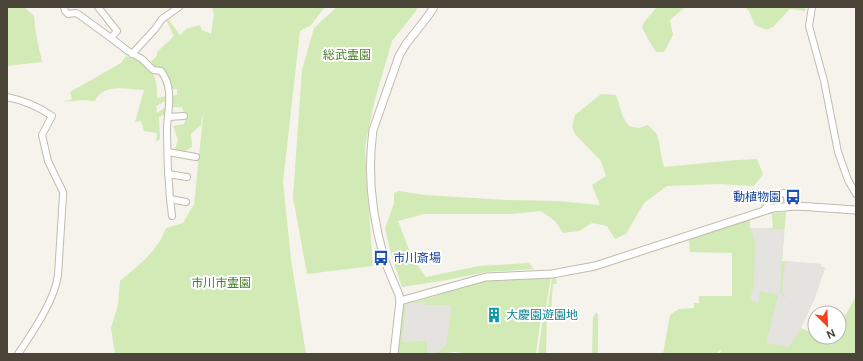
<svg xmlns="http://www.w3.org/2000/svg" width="863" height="361" font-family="'DM Sans','Noto Sans JP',sans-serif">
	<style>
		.green { fill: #d2eab5 }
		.parking { fill: #e5e3e0 }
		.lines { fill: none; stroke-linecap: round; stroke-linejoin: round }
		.minor-casing { stroke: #c2bbae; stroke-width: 8 }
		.tertiary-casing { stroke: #c2bbae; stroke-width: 9 }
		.minor { stroke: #fff; stroke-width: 6 }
		.tertiary { stroke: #fff; stroke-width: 7 }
		.labels { text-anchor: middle; stroke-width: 4; stroke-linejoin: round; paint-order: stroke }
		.park-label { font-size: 12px; fill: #4a7f2a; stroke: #fff }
		.transit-label { font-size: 12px; fill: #164399; stroke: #fff; text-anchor: end }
		.culture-label { font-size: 12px; fill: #0d838f; stroke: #fff; text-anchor: start }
	</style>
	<rect width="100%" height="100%" fill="#f6f3ec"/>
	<g class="green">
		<polygon points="10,7 24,7 34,16 36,34 42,62 7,66 7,10"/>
		<path d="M212,7h113l-14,18 -11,6 -17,151 8,77 15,95h-191l-4,-26 7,-23 2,-24c18,-15 38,-30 46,-53l17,-5 11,-19 10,-96 -3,17 -10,9 1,13 -10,6 -8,-1 4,-12 -5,-14 11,-2 2,-7 -4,-10h-11l-1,-11 7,-1v-6l-7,1 -19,-29 6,-5v-4l17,-16 -8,-16 2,-1 12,16 6,-6 14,-4 2,5 9,4 3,-20z"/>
		<polygon points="337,7 419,7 392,41 374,103 365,146 367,188 373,266 307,274 293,197 302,70 314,28"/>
		<polygon points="657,7 685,7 670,20 673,35 664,52 656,52 648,39 642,27 645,21"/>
		<polygon points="745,7 805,7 805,11 790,9 773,27 767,30 755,25 749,11"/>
		<path d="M126,56c23,9 32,15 31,42l10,-2 1,4 -12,6 1,7 10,-7 1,7 -9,4 1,22 -4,3 1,-9 -13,-2 -3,-10 -6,1 9,-32c-16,-1 -42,-7 -49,11l-12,-1 -20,2 9,-3 -2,-7 51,-29z"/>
		<path d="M601,94l15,1 7,22 6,9 10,2 9,-3c3,3 7,6 9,10 3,7 4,23 7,32l72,-7 21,-1 6,15 -9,12 -34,-2 -53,2 -23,17 -18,31 -11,5 -8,-13 -15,-3 -13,8 -16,2 -8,-12 -14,-10 -30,3h-87l-26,7 14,36 14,20 53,-11 50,-3 5,6 -48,3 -39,8 -45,7 -12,-37 -5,-22 9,-24v-11l5,-2 26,4 81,5 52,1 42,4 -8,-20 14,-9 -5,-15 -26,-27 -3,-7 3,-12z"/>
		<polygon points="786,212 782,261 821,264 821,267 825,268 814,300 801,328 815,334 815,337 821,337 831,341 833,337 839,337 839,327 856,296 856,354 720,354 721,350 719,350 717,354 663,354 670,315 679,309 694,308 694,303 699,303 699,296 732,296 732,253 690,252 689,240 750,219 750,228 773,228 772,216 771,213"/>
		<polygon points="551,278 545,312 541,316 536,354 471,354 454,352 443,354 397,354 402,310 404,305 486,281"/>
		<polygon points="552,278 556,278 557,284 553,284 551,311 547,314 546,354 538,354 543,317 547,313"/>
		<polygon points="596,313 598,314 598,354 592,354 593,317"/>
	</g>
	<g class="parking">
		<polygon points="751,228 784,229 780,292 785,298 786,297 782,292 785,261 821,264 821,267 825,268 814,300 801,328 789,347 766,343 778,295 760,291 758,303 750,300 754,283 755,243"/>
		<polygon points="426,302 426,305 451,305 451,310 446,346 435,354 427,354 427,341 402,342 406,304"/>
	</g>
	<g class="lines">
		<defs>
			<g id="minor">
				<polyline points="64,7 65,11 68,14 76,13 78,14 111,38"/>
				<path d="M98,7l19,24 -6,7 17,13 14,8 11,11 8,1c14,18 6,40 6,60 0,23 1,45 3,68l16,3"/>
				<polyline points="812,7 809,26 824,81 838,152 848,180 856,194"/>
				<polyline points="132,54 155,29 162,19 179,7"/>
				<path d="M7,97c15,3 32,10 45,19l-10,19 6,26 15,31v4l-5,79c-3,25 -26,58 -40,79"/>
				<polyline points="168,117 184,116"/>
				<polyline points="168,152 196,157"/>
				<polyline points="168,174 187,177"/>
				<polyline points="170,199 172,216"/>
				<path d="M764,210c6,-8 10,-18 21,-17l2,4 1,9"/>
			</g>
			<g id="tertiary">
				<polyline points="400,301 486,277 552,274 595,266 773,208 797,206 856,210"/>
				<path d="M394,354l6,-53 -1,-6c-5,-12 -10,-23 -14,-34 -13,-43 -18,-87 -12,-131l26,-74 7,-12 22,-28 6,-9"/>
			</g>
		</defs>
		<use href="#minor" class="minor-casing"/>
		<use href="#tertiary" class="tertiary-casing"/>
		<use href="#minor" class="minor"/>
		<use href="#tertiary" class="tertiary"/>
	</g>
	<defs>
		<symbol id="bus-bare" viewBox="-9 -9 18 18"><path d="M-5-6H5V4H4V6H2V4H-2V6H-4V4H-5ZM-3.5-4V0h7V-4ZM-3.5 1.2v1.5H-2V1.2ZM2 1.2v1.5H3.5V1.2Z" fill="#1a4fb4" stroke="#fff" stroke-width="2.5" paint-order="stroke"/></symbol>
		<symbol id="building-bare" viewBox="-9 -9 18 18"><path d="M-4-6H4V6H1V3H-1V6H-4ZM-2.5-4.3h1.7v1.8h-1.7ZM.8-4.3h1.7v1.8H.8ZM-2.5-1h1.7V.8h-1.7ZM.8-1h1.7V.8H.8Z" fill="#0f9aa8" stroke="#fff" stroke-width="2.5" paint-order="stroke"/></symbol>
	</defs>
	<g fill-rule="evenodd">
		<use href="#bus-bare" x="782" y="186" width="22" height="22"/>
		<use href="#bus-bare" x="370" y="247" width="22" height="22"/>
		<use href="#building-bare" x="483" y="304" width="22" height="22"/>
	</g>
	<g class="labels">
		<g class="park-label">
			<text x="347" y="59">総武霊園</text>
			<text x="221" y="287">市川市霊園</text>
		</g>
		<g class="transit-label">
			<text x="781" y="201">動植物園</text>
			<text x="393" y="262" text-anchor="start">市川斎場</text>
		</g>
		<g class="culture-label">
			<text x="506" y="319">大慶園遊園地</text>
		</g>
	</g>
	<rect width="863" height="361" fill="none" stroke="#4b4439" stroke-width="16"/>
	<g transform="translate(827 325) rotate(156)"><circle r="19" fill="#ffffff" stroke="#b7b4b0"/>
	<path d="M0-3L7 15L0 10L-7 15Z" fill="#fc3f1d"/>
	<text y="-6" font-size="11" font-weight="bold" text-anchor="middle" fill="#4b4439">N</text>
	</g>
</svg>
